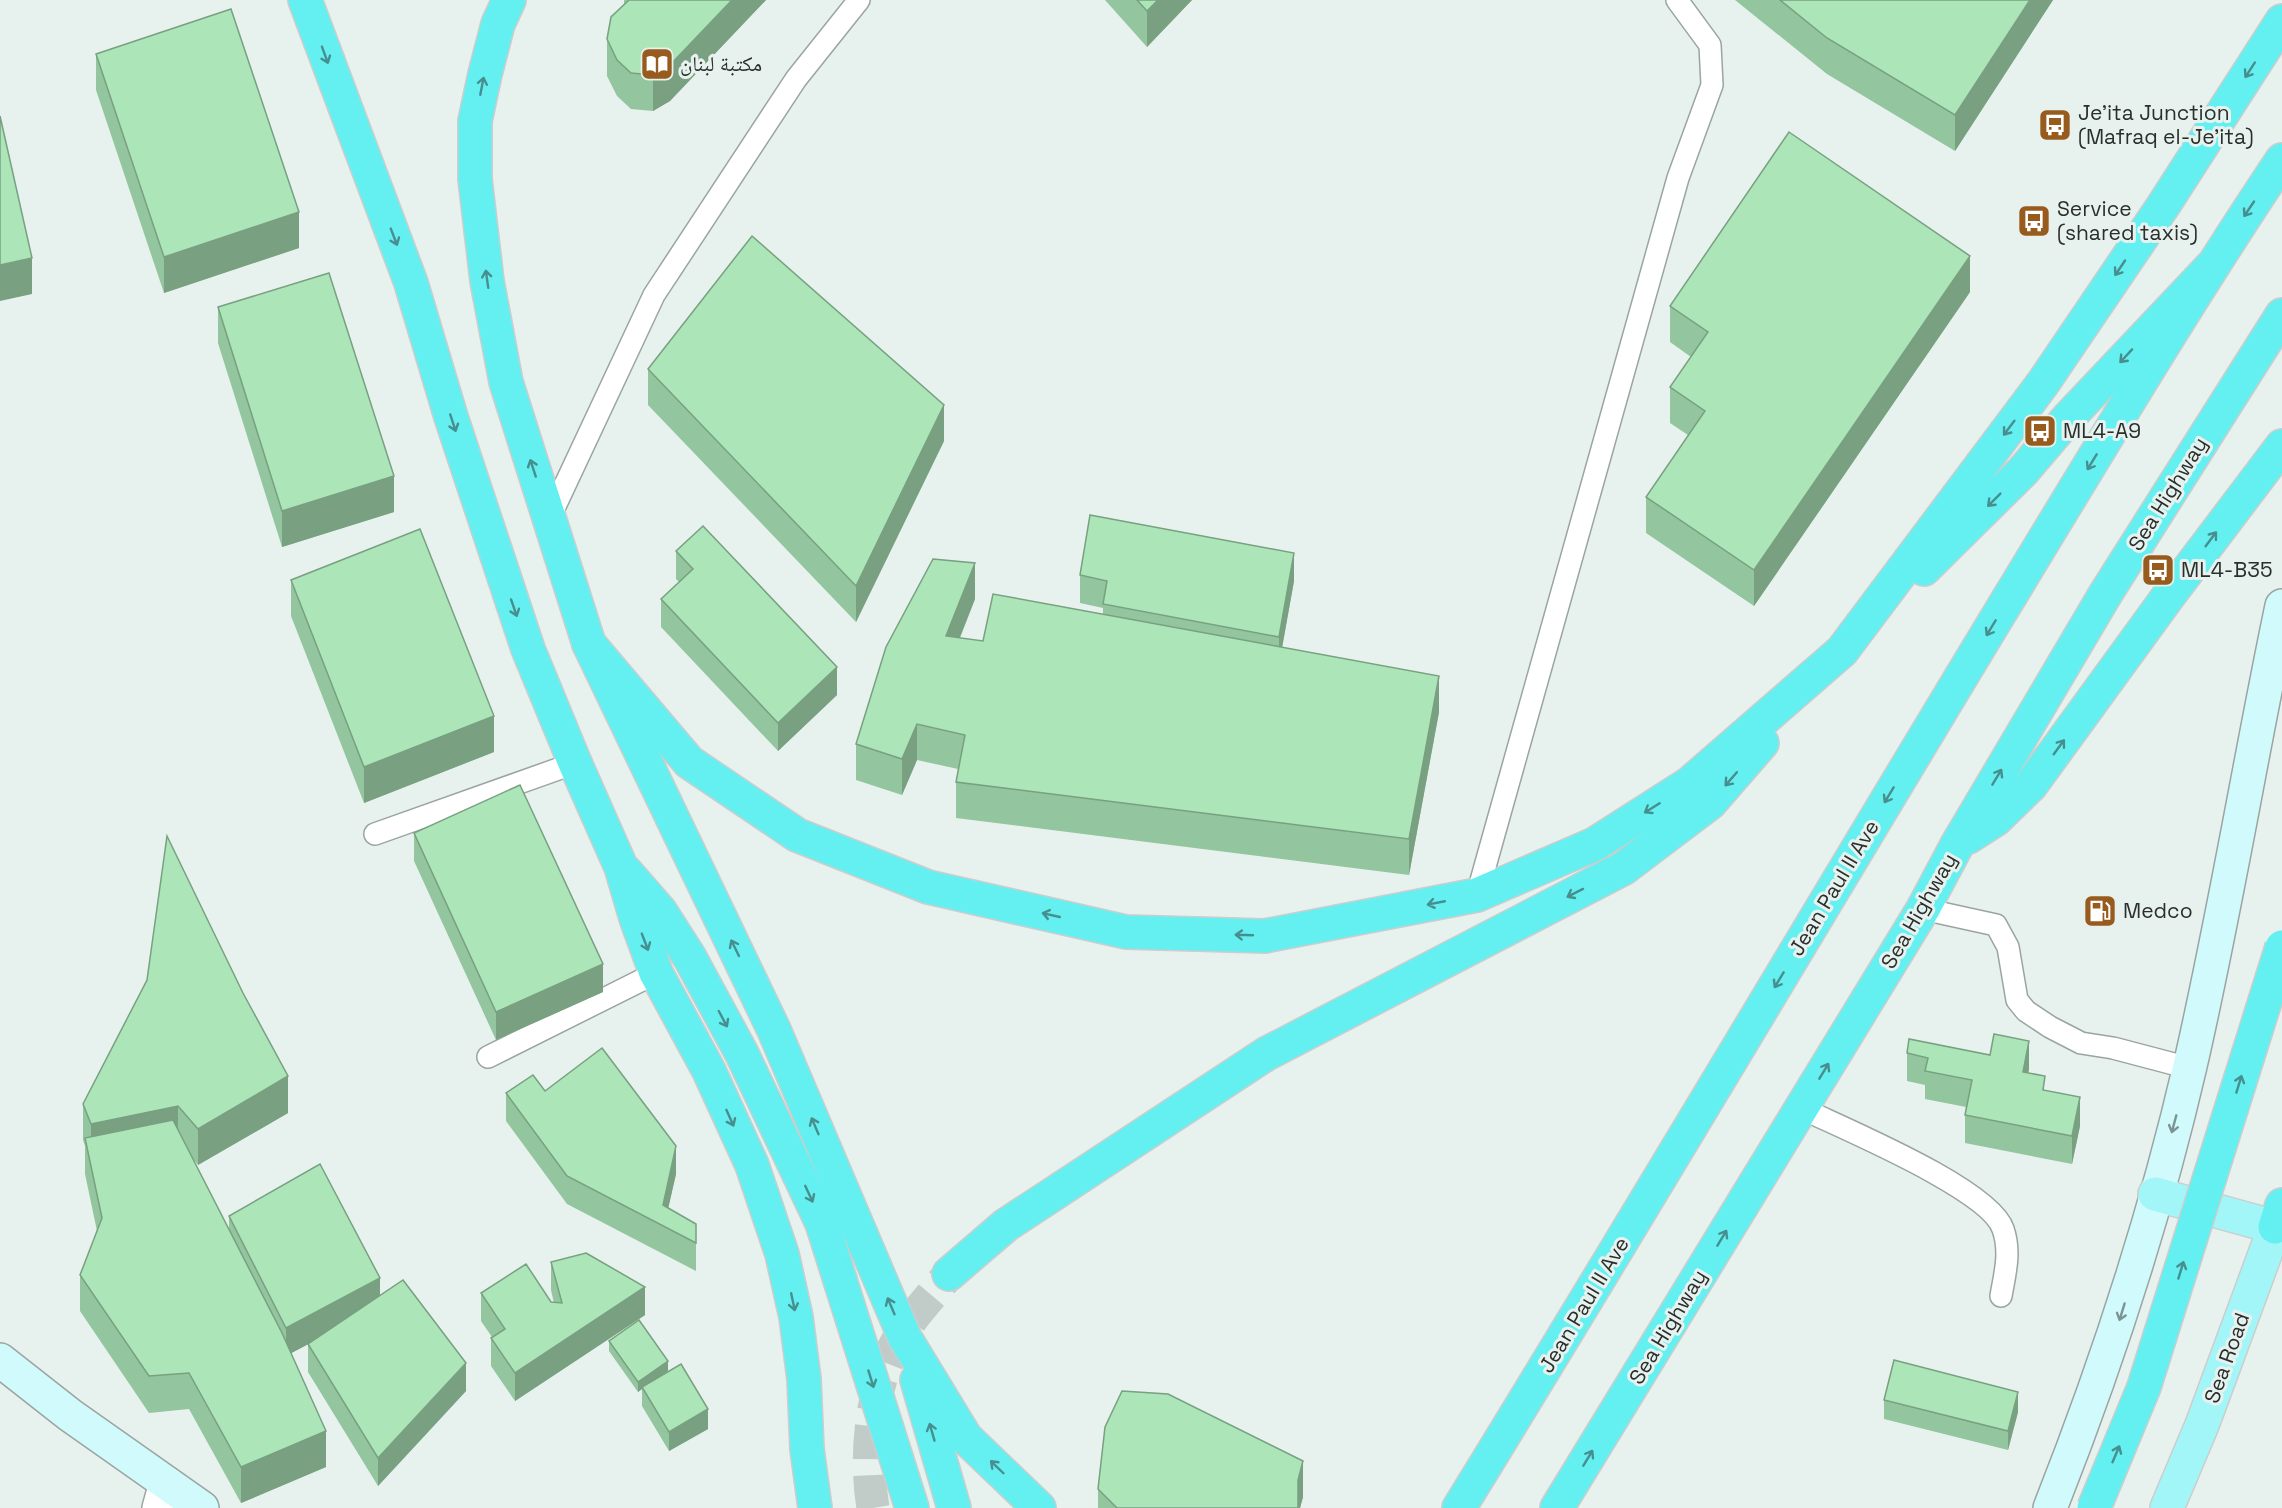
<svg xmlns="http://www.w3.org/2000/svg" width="2282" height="1508" font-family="'Space Grotesk','Noto Naskh Arabic',sans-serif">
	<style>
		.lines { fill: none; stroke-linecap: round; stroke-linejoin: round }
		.highway-tunnel { stroke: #c1cbc7; stroke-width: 33; stroke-dasharray: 33 16; stroke-linecap: butt }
		.lane-casing { stroke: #9aa5a1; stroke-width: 24 }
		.street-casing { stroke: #9aa5a1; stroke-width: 36 }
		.secondary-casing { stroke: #9aa5a1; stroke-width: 36 }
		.primary-casing { stroke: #cccdcd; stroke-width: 36 }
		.highway-casing { stroke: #cccdcd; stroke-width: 36 }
		.lane { stroke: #fff; stroke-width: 21 }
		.street { stroke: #fff; stroke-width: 33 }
		.secondary { stroke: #d0fafb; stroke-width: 33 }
		.primary { stroke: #a2f6f7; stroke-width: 33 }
		.highway { stroke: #64f0f1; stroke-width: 33 }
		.highway-bridge-casing { stroke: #cccdcd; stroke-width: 36; stroke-linecap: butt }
		.highway-bridge { stroke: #64f0f1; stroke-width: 33 }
		.wall { fill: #93c59e }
		.shaded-wall { fill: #78a081 }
		.building { fill: #abe5b8; stroke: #78a081; stroke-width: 1.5 }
		.oneway { stroke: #478f8f }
		.oneway2 { stroke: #7d9494 }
		.labels { text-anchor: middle; stroke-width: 6; stroke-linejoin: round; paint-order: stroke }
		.poi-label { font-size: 21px; fill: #2a2e2d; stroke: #e7f2ee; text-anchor: start }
		.street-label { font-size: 21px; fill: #2a2e2d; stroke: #e7f2ee }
	</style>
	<rect width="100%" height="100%" fill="#e7f2ee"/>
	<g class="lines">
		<path class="highway-tunnel" d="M873,1508c-8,-48 -3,-109 17,-153 13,-30 39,-56 59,-81"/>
		<defs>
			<g id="lane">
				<polyline points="549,519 654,295 796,79 859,0"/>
				<polyline points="375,834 575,763"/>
				<polyline points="1477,895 1678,178 1712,85 1710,45 1677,0"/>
				<polyline points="1923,909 1996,925 2008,947 2017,1000 2026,1011 2050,1027 2081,1043 2113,1048 2189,1068"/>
				<polyline points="488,1057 656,973"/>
				<path d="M1801,1108c41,20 189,81 202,121 8,23 2,44 -2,67"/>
			</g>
			<polyline id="street" points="159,1508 166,1483"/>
			<g id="secondary">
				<polyline points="0,1360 70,1415 202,1508"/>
				<path d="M2050,1508c57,-144 105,-291 140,-442 35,-152 60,-307 92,-460"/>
			</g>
			<polyline id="primary" points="2155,1194 2275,1227 2202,1425 2167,1508"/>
			<g id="highway">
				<polyline points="305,0 411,283 451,417 528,649 575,763 621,867 636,918 656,973 709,1071 752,1165 782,1254 796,1317 804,1379 807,1449 815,1508"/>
				<polyline points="509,0 498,24 485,74 475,121 475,179 487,281 506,382 589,644 774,1030 905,1338 966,1438 1039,1508"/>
				<polyline points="1924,569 2023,471 2069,417 2210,268"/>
				<polyline points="589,644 689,762 797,835 928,887 1126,932 1265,936 1477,895 1595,844 1689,784 1842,651 2043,383 2163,206 2282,21"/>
				<polyline points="1968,837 1996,819 2031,785 2167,598 2282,446"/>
				<polyline points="626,872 660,911 690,958 742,1054 822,1223 912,1508"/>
				<polyline points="2275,1227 2282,1205"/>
				<polyline points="949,1274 1006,1225 1266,1054 1624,868 1710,803 1762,743"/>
				<polyline points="917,1380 954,1508"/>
				<path d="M1459,1508c183,-297 361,-598 542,-897 92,-151 182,-303 281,-451"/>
				<polyline points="1557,1508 1923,909 1957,845 2106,593 2282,315"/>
			</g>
		</defs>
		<use href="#lane" class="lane-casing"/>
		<use href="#street" class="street-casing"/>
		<use href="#secondary" class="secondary-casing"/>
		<use href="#primary" class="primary-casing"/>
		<use href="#highway" class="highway-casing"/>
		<use href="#lane" class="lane"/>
		<use href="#street" class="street"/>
		<use href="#secondary" class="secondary"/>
		<use href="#primary" class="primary"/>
		<use href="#highway" class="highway"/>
		<defs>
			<polyline id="highway-bridge" points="2094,1508 2144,1387 2282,947"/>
		</defs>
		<use href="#highway-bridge" class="highway-bridge-casing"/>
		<use href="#highway-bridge" class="highway-bridge"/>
	</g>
	<g class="wall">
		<polygon points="624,0 766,0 670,101 653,111 631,109 617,96 607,76 607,39 624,5"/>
		<polygon points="1105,0 1192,0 1147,47"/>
		<polygon points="1735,0 2053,0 1955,151 1827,74"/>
		<polygon points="96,54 299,248 164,293 96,90"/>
		<polygon points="1970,292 1754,606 1646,533 1646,497 1688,435 1670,423 1670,387 1691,357 1670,342 1670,306"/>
		<polygon points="218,307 394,512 282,547 218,343"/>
		<polygon points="648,369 944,441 856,622 648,405"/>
		<polygon points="676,551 837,695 778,751 661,627 661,599 679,582 676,579"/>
		<polygon points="1080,575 1294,581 1282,647 1439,712 1409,875 956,818 956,782 958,769 917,760 902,795 856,780 856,744 975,599 960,638 983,641 1103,614 1103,608 1080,603"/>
		<polygon points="291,580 494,752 364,803 291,616"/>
		<polygon points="414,833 603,992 496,1040 414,861"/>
		<polygon points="147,980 288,1113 198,1165 193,1159 229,1230 229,1216 380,1295 466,1391 378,1486 308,1372 308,1344 291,1353 326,1467 241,1503 189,1409 149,1413 80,1311 80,1275 97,1231 85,1174 85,1146 83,1140 83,1104"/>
		<polygon points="1907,1053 2029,1069 2028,1073 2080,1126 2072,1164 1965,1143 1965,1115 1966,1107 1925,1099 1925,1085 1907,1081"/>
		<polygon points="545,1091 676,1174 668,1208 696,1224 696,1271 567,1204 506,1121 506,1093"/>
		<polygon points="551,1262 645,1315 515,1401 491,1366 491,1338 492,1337 481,1321 481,1293 554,1303 551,1290"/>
		<polygon points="609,1341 668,1371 662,1375 708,1429 669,1451 642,1406 642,1389 638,1392 609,1351"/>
		<polygon points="1884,1400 2018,1412 2008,1450 1884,1419"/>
		<polygon points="1098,1489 1303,1497 1300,1508 1098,1508"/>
	</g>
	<g class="shaded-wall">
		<polygon points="732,0 766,0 670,101 653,111 653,75"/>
		<polygon points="1158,0 1192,0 1147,47 1147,11"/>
		<polygon points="2030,0 2053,0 1955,151 1955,115"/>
		<polygon points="299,212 299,248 164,293 164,257"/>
		<polygon points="1970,256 1970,292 1754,606 1754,570"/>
		<polygon points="32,258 32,294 0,301 0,265"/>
		<polygon points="944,405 944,441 856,622 856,586"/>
		<polygon points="394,476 394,512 282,547 282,511"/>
		<polygon points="1294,553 1294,581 1279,665 1279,637"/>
		<polygon points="975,563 975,599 946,672 946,636"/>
		<polygon points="837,667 837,695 778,751 778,723"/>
		<polygon points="1439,676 1439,712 1409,875 1409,839"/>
		<polygon points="494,716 494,752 364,803 364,767"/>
		<polygon points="917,724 917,760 902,795 902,759"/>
		<polygon points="603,964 603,992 496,1040 496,1012"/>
		<polygon points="2029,1041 2029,1069 2023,1100 2023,1072"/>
		<polygon points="288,1076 288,1113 198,1165 198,1129"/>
		<polygon points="2080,1097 2080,1126 2072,1164 2072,1136"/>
		<polygon points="178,1106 178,1142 91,1160 91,1124"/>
		<polygon points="676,1146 676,1174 664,1227 663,1205"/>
		<polygon points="380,1278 380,1306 286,1356 286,1328"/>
		<polygon points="645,1287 645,1315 515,1401 515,1373"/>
		<polygon points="668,1361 668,1371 643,1388 642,1387 642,1389 638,1392 638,1382"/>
		<polygon points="466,1363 466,1391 378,1486 378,1458"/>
		<polygon points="2018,1392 2018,1412 2008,1450 2008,1431"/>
		<polygon points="708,1409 708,1429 669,1451 669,1432"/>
		<polygon points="326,1431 326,1467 241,1503 241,1467"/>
		<polygon points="1303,1461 1303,1497 1300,1508 1298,1508 1298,1480"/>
	</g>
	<g class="building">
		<polygon points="629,0 732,0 670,65 653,75 631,73 617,60 607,39 611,17"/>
		<polygon points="1137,0 1158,0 1147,11"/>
		<polygon points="1780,0 2030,0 1955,115 1827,38"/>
		<polygon points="231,9 299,212 164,257 96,54"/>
		<polygon points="0,116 32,258 0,265"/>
		<polygon points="1789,132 1970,256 1754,570 1646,497 1705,411 1670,387 1708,332 1670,306"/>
		<polygon points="752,236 944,405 856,586 648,369"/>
		<polygon points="329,273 394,476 282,511 218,307"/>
		<polygon points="1090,515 1294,553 1279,637 1103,604 1107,581 1080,575"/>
		<polygon points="703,526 837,667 778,723 661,599 693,569 676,551"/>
		<polygon points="420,529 494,716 364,767 291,580"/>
		<polygon points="933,559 975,563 946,636 983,641 993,594 1439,676 1409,839 956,782 965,735 917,724 902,759 856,744 886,647"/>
		<polygon points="520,785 603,964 496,1012 414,833"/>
		<polygon points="167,836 243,993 288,1076 198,1129 178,1106 91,1124 83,1104 147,980"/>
		<polygon points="1994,1034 2029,1041 2023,1072 2045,1076 2043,1090 2080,1097 2072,1136 1965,1115 1972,1080 1925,1071 1928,1058 1907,1053 1909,1039 1990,1055"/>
		<polygon points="602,1048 676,1146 663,1205 696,1224 696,1243 567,1176 506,1093 533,1075 545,1091"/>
		<polygon points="173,1120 282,1333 326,1431 241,1467 189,1373 149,1376 80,1275 102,1218 85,1138"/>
		<polygon points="320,1164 380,1278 286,1328 229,1216"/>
		<polygon points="586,1253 645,1287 515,1373 491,1338 505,1329 481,1293 526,1264 551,1302 562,1303 551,1262"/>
		<polygon points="403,1280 466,1363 378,1458 308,1344"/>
		<polygon points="639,1320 668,1361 638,1382 609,1341"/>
		<polygon points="1894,1360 2018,1392 2008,1431 1884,1400"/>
		<polygon points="681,1364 708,1409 669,1432 642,1387"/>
		<polygon points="1122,1391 1168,1394 1303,1461 1298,1480 1298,1508 1117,1508 1098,1489 1105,1427"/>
	</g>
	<defs><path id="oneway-shaft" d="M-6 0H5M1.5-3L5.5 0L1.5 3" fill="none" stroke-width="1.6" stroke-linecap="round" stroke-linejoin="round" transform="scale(1.5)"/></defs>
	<g class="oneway">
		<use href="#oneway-shaft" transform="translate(325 55) rotate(70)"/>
		<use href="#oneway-shaft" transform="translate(2250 70) rotate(123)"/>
		<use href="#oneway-shaft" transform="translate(482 86) rotate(-79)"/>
		<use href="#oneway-shaft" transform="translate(2249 209) rotate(124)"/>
		<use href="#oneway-shaft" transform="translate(394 237) rotate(69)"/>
		<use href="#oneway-shaft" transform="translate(2120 268) rotate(124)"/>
		<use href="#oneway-shaft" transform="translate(487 279) rotate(-98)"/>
		<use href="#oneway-shaft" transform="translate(2126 356) rotate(133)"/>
		<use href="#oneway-shaft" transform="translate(453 423) rotate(72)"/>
		<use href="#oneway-shaft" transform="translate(2009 428) rotate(127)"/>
		<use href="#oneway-shaft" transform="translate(2092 462) rotate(121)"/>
		<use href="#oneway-shaft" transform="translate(533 468) rotate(-108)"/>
		<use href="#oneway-shaft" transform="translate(1994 500) rotate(135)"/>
		<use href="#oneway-shaft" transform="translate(2211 539) rotate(-53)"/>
		<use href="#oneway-shaft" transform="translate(514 608) rotate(71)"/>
		<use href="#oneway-shaft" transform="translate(1991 628) rotate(121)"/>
		<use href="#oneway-shaft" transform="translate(2059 747) rotate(-54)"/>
		<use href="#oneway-shaft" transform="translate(1997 777) rotate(-59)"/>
		<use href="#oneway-shaft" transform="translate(1731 779) rotate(131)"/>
		<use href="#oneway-shaft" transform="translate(1889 795) rotate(121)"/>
		<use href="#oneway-shaft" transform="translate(1652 808) rotate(148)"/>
		<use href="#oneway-shaft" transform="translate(1575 893) rotate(153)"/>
		<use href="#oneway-shaft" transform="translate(1436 903) rotate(169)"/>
		<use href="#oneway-shaft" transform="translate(1051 915) rotate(-167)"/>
		<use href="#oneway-shaft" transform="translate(1244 935) rotate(-178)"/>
		<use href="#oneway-shaft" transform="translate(645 942) rotate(69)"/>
		<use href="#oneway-shaft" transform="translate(735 948) rotate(-116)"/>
		<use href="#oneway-shaft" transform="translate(1779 980) rotate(121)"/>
		<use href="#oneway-shaft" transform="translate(723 1019) rotate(62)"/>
		<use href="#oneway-shaft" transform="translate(1824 1071) rotate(-59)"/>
		<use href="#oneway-shaft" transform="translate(2239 1084) rotate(-73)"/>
		<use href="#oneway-shaft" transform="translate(730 1118) rotate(66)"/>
		<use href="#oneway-shaft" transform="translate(815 1126) rotate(-113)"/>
		<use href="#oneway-shaft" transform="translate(809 1194) rotate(65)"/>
		<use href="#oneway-shaft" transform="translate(1722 1238) rotate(-59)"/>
		<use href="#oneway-shaft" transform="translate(2181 1270) rotate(-73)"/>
		<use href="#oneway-shaft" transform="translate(793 1302) rotate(78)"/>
		<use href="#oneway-shaft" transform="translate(891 1306) rotate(-113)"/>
		<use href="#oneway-shaft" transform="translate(871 1379) rotate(73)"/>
		<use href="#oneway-shaft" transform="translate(932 1432) rotate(-106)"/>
		<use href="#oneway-shaft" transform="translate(2116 1454) rotate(-67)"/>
		<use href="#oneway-shaft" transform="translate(1588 1458) rotate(-59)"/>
		<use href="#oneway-shaft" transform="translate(997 1467) rotate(-136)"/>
	</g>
	<g class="oneway2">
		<use href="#oneway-shaft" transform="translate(2174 1124) rotate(105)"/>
		<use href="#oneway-shaft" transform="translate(2122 1312) rotate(107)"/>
	</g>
	<defs>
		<symbol id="library-square" viewBox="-11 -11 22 22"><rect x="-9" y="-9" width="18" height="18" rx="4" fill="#985b1e" stroke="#e7f2ee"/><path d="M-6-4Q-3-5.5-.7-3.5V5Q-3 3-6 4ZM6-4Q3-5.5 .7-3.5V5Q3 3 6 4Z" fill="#fff"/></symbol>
		<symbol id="bus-square" viewBox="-11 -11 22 22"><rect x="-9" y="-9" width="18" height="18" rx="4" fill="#985b1e" stroke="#e7f2ee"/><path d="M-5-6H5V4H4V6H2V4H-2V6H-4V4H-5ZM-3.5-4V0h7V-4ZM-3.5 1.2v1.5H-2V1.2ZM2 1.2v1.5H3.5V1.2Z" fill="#fff"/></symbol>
		<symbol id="fuel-square" viewBox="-11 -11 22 22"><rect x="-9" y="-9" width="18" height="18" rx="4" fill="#985b1e" stroke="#e7f2ee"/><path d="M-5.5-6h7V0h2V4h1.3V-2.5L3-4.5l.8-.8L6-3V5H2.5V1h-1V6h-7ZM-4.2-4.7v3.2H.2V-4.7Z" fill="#fff"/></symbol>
	</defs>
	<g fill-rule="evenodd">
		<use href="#library-square" x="638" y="45" width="38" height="38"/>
		<use href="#bus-square" x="2036" y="106" width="38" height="38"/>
		<use href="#bus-square" x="2015" y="202" width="38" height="38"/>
		<use href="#bus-square" x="2021" y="412" width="38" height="38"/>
		<use href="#bus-square" x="2139" y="551" width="38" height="38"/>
		<use href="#fuel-square" x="2081" y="892" width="38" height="38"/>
	</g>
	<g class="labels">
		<g class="poi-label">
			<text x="680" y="71">مكتبة لبنان</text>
			<text x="2078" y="120">Je'ita Junction<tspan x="2078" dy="24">(Mafraq el-Je'ita)</tspan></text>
			<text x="2057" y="216">Service<tspan x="2057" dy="24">(shared taxis)</tspan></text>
			<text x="2063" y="438">ML4-A9</text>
			<text x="2181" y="577">ML4-B35</text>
			<text x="2123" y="918">Medco</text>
		</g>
		<g class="street-label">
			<text transform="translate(2168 494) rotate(-58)" y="7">Sea Highway</text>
			<text transform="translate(1834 888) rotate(-59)" y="7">Jean Paul II Ave</text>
			<text transform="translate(1919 911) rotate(-60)" y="7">Sea Highway</text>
			<text transform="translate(1584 1305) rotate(-59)" y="7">Jean Paul II Ave</text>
			<text transform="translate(1668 1327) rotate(-59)" y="7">Sea Highway</text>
			<text transform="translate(2227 1358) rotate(-70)" y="7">Sea Road</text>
		</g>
	</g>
</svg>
